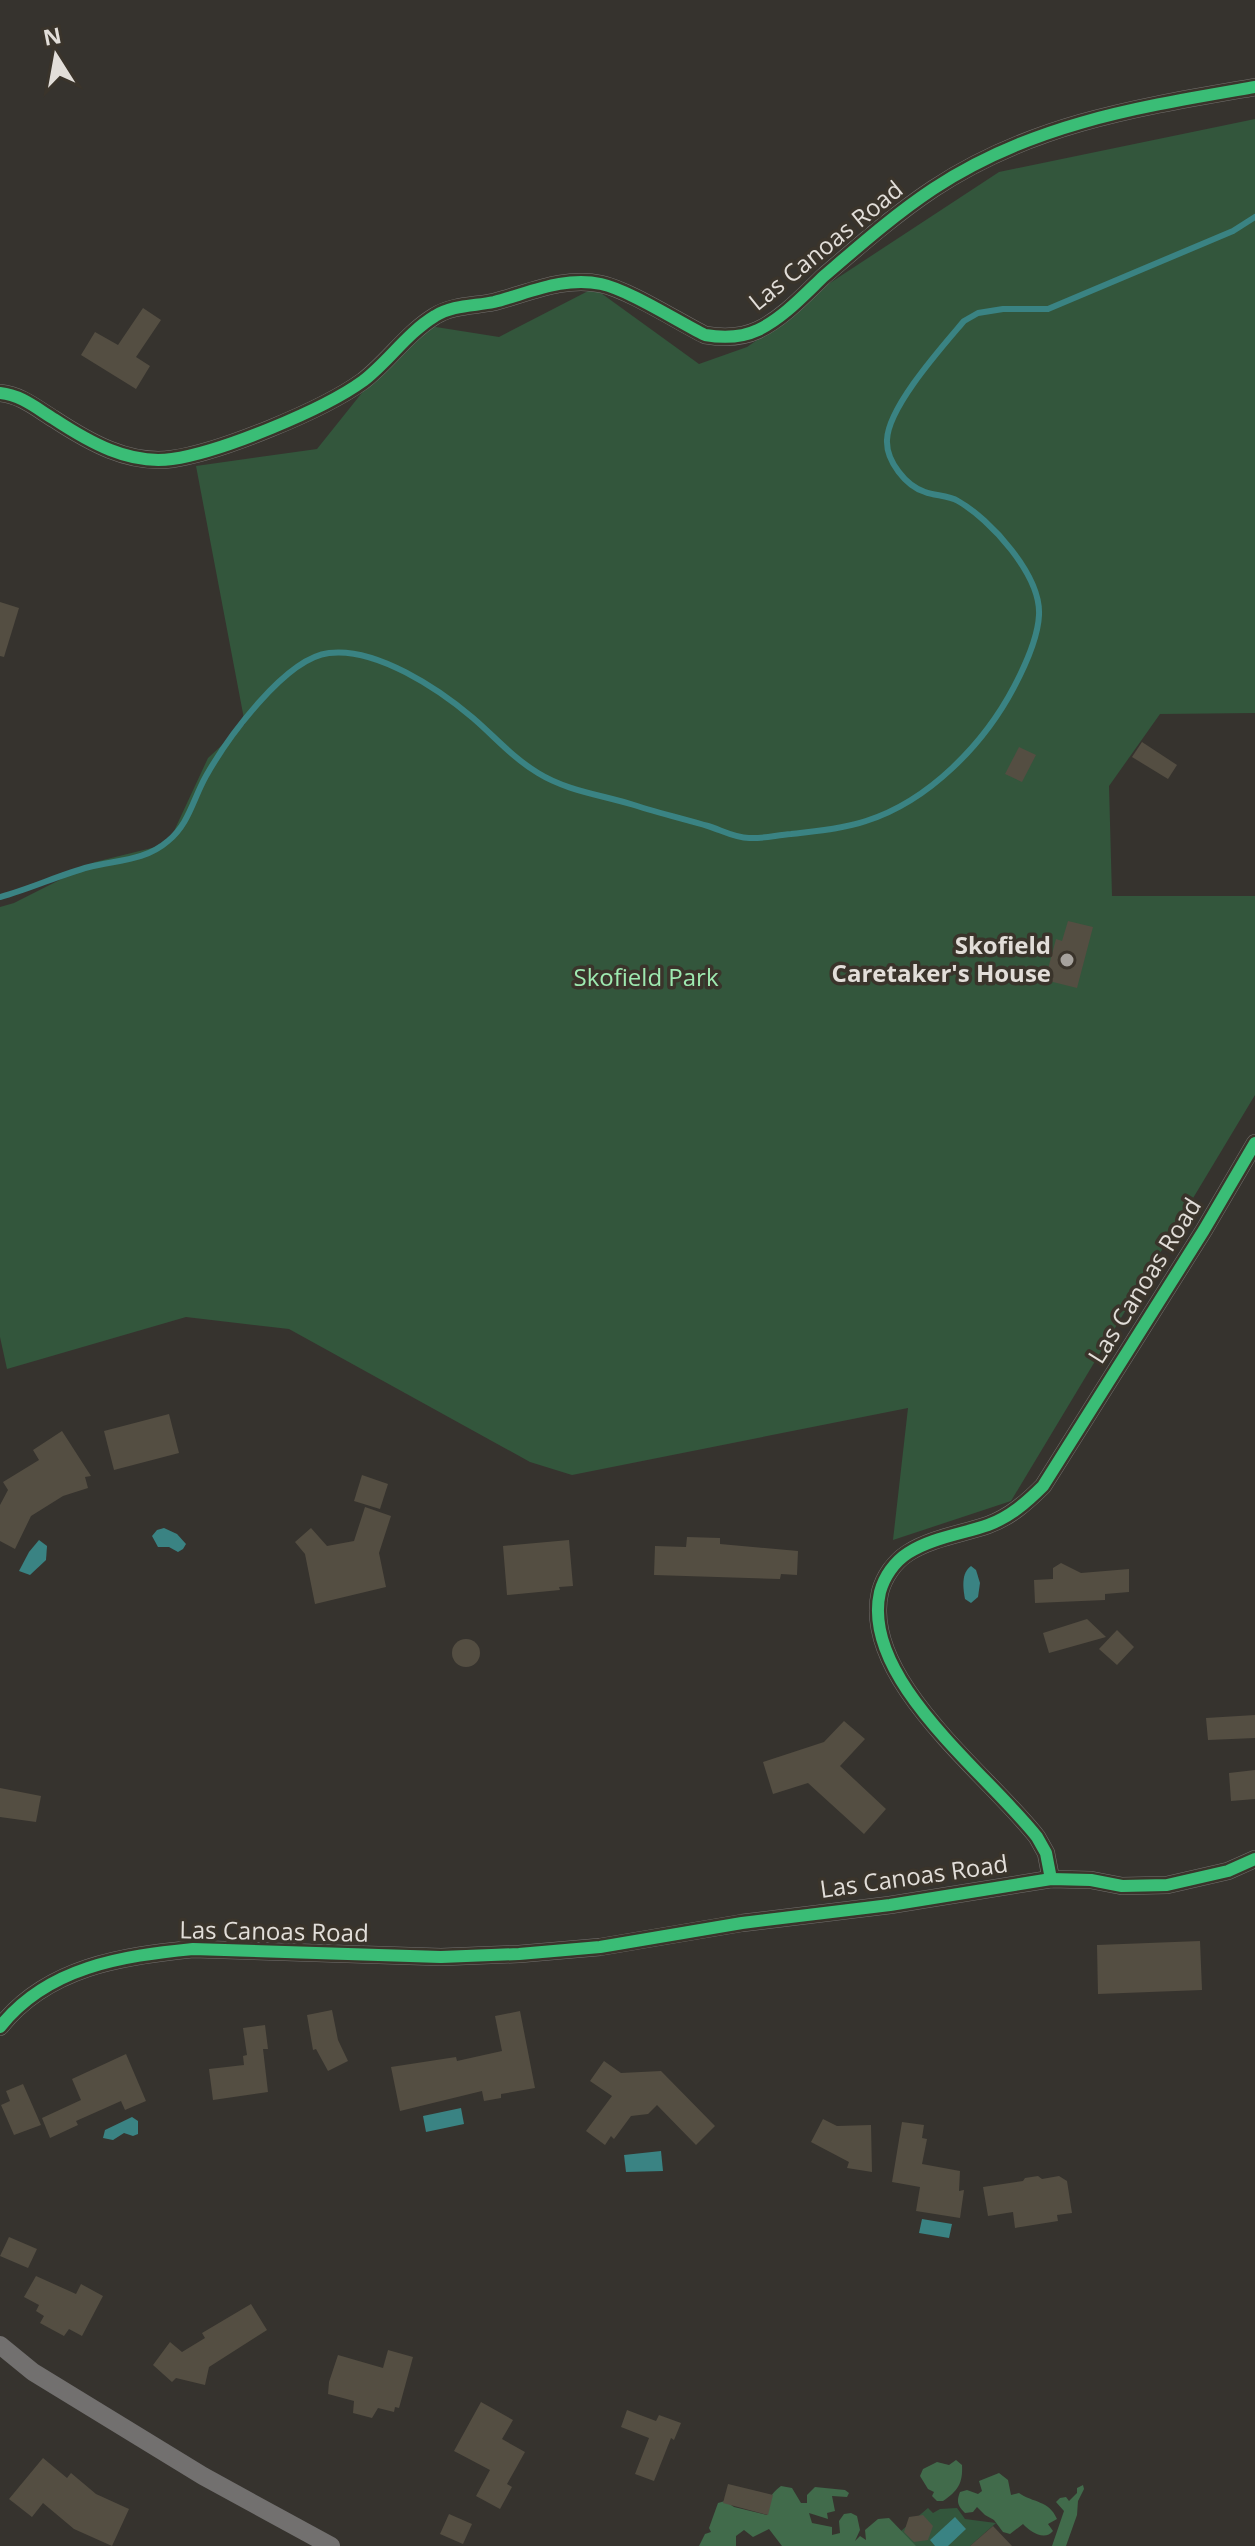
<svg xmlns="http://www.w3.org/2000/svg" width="1255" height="2546" font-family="'Open Sans',sans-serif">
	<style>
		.green { fill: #33563c }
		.forest { fill: #416b4b }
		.water { fill: #3a8383 }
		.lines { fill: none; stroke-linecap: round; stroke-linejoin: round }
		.stream { stroke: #3a8383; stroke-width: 6 }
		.building { fill: #544e42 }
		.minor { stroke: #72706f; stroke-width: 18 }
		.cycleway-casing { stroke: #3a342b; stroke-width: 17 }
		.cycleway { stroke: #3abd76; stroke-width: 12 }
		.poi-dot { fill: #a6a29d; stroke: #3a342b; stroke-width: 3 }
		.labels { text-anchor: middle; stroke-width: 7; stroke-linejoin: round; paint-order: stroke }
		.street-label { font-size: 24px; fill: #e2ded9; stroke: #3a342b }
		.poi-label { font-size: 24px; font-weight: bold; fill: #e2ded9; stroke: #3a342b; text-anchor: end }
		.park-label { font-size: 24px; fill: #9ee9b0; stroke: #3a342b }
	</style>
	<rect width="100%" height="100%" fill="#36332e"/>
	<g class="green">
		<polygon points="1255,119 1255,713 1160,714 1109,786 1112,896 1255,896 1255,1095 1011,1501 893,1540 908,1408 572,1475 530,1462 289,1329 186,1317 7,1369 0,1337 0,907 14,903 95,862 168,844 208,758 245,724 196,466 317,449 417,324 499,337 594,288 699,364 747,347 783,322 804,300 999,172"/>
		<polygon points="928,2508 933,2513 940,2509 957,2508 965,2519 996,2523 970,2546 901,2546 894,2537"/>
	</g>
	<g class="forest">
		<path d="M956,2460l6,5c1,18 -4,26 -19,36h-6l-5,-5 2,-4 -6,-3 -8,-13 3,-7 14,-7 12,3z"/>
		<path d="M999,2473l9,7 3,15 8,-2c14,10 30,7 38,26l-9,5 5,7c-8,10 -23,1 -30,-7l-13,10 -7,-2 -9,-12 -9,-5 -8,-8 -4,5 -8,1c-7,-7 -9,-11 -5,-21l7,-2 11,4 4,-3 -3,-10z"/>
		<polygon points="1083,2485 1084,2489 1078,2501 1077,2515 1066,2546 1052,2546 1064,2511 1056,2502 1060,2498 1066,2497 1069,2501 1077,2493 1077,2488"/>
		<path d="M781,2486l11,2 9,15h6v-8l8,-8 30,3 4,3 -2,4 -15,-1 3,15 -8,2 1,6 -19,-6 3,10 20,4v8l8,-2 -1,-12 5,-7 7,-1 6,3 3,14 -5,11 5,-5 6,4 -1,-10 13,-11 11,-1 27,28h-134l-13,-17 -16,8 -9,-7 -8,6v10h-37l6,-12 6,-2 -2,-4 9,-25 7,-2 9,6 33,8c0,-14 3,-21 14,-29z"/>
	</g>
	<g class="water">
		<polygon points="164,1528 177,1534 186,1544 183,1549 178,1552 169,1547 158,1547 152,1536 157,1530"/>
		<polygon points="39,1540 47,1546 46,1560 30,1575 19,1571 29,1552"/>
		<path d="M971,1566l5,4 4,13 -2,14 -7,6 -6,-4c-2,-11 -4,-26 6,-33z"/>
		<polygon points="461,2108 464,2124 426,2132 423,2116"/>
		<polygon points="132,2117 138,2121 138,2134 133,2136 124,2133 113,2140 103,2138 105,2130"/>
		<polygon points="661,2151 663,2171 626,2172 624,2155"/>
		<polygon points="922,2219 952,2224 949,2238 919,2233"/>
		<polygon points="955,2517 966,2529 948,2546 935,2546 930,2540"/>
	</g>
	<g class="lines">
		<path class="stream" d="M0,897c30,-8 59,-22 89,-30 28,-7 56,-6 79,-26 21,-17 25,-42 38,-65 21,-37 79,-118 123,-123 47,-6 110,36 144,65 22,19 40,40 65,55 29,18 64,22 96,32 25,8 50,14 74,21 13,4 27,12 41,12 13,1 28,-3 42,-4 24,-3 52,-5 75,-13 63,-20 118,-77 148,-134 11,-21 24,-49 25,-72 2,-40 -49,-96 -81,-114 -10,-6 -23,-5 -33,-9 -19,-6 -39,-31 -38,-52 1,-33 55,-93 77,-119l14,-8 25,-4h45l185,-78 22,-14"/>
	</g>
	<g class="building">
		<polygon points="143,308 161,320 136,357 150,366 136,389 81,355 95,332 118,345"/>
		<polygon points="0,602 19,608 4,657 0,656"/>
		<polygon points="1142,742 1177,765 1168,779 1132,757"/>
		<polygon points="1019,747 1036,755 1022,782 1005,774"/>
		<polygon points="1068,921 1093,927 1077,988 1045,980 1056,939 1062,941"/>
		<polygon points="169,1414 179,1453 114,1470 104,1431"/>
		<polygon points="62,1431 91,1476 85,1477 88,1488 63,1496 31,1516 15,1549 0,1541 0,1505 8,1490 3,1482 39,1460 33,1450"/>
		<polygon points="362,1475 388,1484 380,1509 354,1501"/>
		<polygon points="365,1507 391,1516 379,1553 386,1587 315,1604 305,1554 295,1542 311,1528 327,1546 354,1541"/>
		<polygon points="687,1537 720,1538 720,1544 798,1551 797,1575 781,1574 780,1579 654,1575 655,1546 686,1547"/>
		<polygon points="569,1540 573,1586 559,1587 560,1590 507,1595 503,1546"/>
		<polygon points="1061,1563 1081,1573 1129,1569 1129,1592 1105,1594 1105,1600 1035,1603 1034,1580 1053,1579 1053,1568"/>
		<polygon points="1087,1619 1106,1637 1049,1653 1043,1633"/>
		<polygon points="1117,1630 1134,1647 1117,1665 1099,1649"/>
		<circle cx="466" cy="1653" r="14"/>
		<polygon points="1255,1715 1255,1738 1208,1740 1206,1718"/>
		<polygon points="844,1721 865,1739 840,1766 886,1809 864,1834 808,1783 773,1794 763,1762 824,1742"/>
		<polygon points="1255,1770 1255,1799 1231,1801 1229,1773"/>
		<polygon points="0,1788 41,1796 36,1822 0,1817"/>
		<polygon points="1200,1941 1202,1990 1098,1994 1097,1945"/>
		<polygon points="332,2010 338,2040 348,2061 328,2071 316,2049 313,2050 307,2015"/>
		<polygon points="520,2011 535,2088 501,2094 501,2098 484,2101 482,2091 400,2111 391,2067 456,2057 457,2061 502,2051 495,2016"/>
		<polygon points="265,2025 268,2049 263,2049 268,2092 213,2100 209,2069 244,2065 243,2056 247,2055 243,2028"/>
		<polygon points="126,2054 146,2101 125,2110 121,2101 76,2121 78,2125 50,2138 42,2118 81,2100 72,2079"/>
		<polygon points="604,2061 621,2073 661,2071 715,2126 696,2145 657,2105 648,2114 631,2116 614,2139 611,2136 605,2145 586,2131 612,2096 590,2081"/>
		<polygon points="23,2084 41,2125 14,2135 1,2105 10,2101 6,2091"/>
		<polygon points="823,2119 837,2126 871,2125 872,2172 847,2168 849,2162 811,2142"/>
		<polygon points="902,2122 924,2125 922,2138 927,2139 922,2164 960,2171 959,2191 964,2190 960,2218 916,2211 920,2187 892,2182"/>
		<polygon points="1038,2176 1042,2179 1059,2176 1067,2181 1072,2213 1057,2215 1058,2221 1015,2228 1013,2212 988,2216 983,2187 1023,2181 1025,2178"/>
		<polygon points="9,2237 37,2249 28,2268 0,2256"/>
		<polygon points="36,2276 76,2294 81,2284 103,2296 82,2336 69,2329 64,2336 40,2323 44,2316 36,2311 39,2305 24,2297"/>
		<polygon points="251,2304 267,2330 209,2367 205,2385 176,2378 172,2382 153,2365 170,2342 182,2352 205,2338 202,2333"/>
		<polygon points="388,2350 413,2357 399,2408 395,2407 394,2412 378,2408 372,2418 353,2413 354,2401 328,2394 329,2382 338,2355 383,2368"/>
		<polygon points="481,2402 513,2420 502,2439 525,2452 507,2484 512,2487 500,2509 476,2496 490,2470 454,2451"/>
		<polygon points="627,2410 656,2421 659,2415 681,2423 674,2440 671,2438 654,2481 635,2474 649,2438 621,2427"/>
		<polygon points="43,2458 67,2478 71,2473 96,2494 129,2509 112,2546 74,2529 43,2503 32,2517 9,2499"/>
		<polygon points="728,2484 773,2495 768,2515 723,2503"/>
		<polygon points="449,2514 472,2524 463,2544 440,2534"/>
		<polygon points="923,2515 933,2526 928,2540 914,2542 904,2532 909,2517"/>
		<polygon points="993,2526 1012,2546 970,2546"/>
	</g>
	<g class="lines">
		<g class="minor">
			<path d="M0,393c21,2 36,15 54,26 35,23 75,46 118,40 49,-7 151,-49 191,-78 25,-19 44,-48 72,-65 17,-11 40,-10 59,-14 35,-9 70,-26 107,-18 28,6 76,37 104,51 18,3 36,3 53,-5 25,-12 46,-35 66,-54 35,-30 70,-61 109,-87 100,-66 207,-82 322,-102"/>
			<path d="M1051,1879l-5,-26 -9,-16c-49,-63 -177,-158 -157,-245 4,-15 14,-30 28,-39 23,-15 54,-19 80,-28 22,-8 39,-23 55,-39l161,-256 51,-87"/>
			<path d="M0,2027c47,-60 122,-71 193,-78l248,8 78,-3 81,-7 142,-24 148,-18 161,-26 40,1 31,6 45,-1 61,-14 27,-12"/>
			<polyline points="0,2345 33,2372 203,2476 331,2546"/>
		</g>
		<defs>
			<g id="cycleway">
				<path d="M0,393c21,2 36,15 54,26 35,23 75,46 118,40 49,-7 151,-49 191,-78 25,-19 44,-48 72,-65 17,-11 40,-10 59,-14 35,-9 70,-26 107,-18 28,6 76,37 104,51 18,3 36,3 53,-5 25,-12 46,-35 66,-54 35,-30 70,-61 109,-87 100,-66 207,-82 322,-102"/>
				<path d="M1051,1879l-5,-26 -9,-16c-49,-63 -177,-158 -157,-245 4,-15 14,-30 28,-39 23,-15 54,-19 80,-28 22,-8 39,-23 55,-39l161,-256 51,-87"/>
				<path d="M0,2027c47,-60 122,-71 193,-78l248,8 78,-3 81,-7 142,-24 148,-18 161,-26 40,1 31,6 45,-1 61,-14 27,-12"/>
			</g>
		</defs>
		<use href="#cycleway" class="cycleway-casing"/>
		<use href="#cycleway" class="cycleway"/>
	</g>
	<circle class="poi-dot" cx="1067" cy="960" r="8"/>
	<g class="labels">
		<g class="street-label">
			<text transform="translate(826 246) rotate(-39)" y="8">Las Canoas Road</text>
			<text transform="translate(1145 1281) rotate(-58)" y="8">Las Canoas Road</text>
			<text transform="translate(914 1877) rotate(-8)" y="8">Las Canoas Road</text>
			<text transform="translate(274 1932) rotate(1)" y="8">Las Canoas Road</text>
		</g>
		<g class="poi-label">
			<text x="1051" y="954">Skofield<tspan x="1051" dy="28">Caretaker's House</tspan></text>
		</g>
		<g class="park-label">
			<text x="646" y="986">Skofield Park</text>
		</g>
	</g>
	<g transform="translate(56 56) rotate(349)" stroke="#3a342b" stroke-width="6" paint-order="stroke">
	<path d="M0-6L14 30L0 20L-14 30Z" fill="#e2ded9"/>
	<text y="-12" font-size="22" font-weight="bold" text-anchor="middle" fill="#e2ded9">N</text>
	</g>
</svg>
